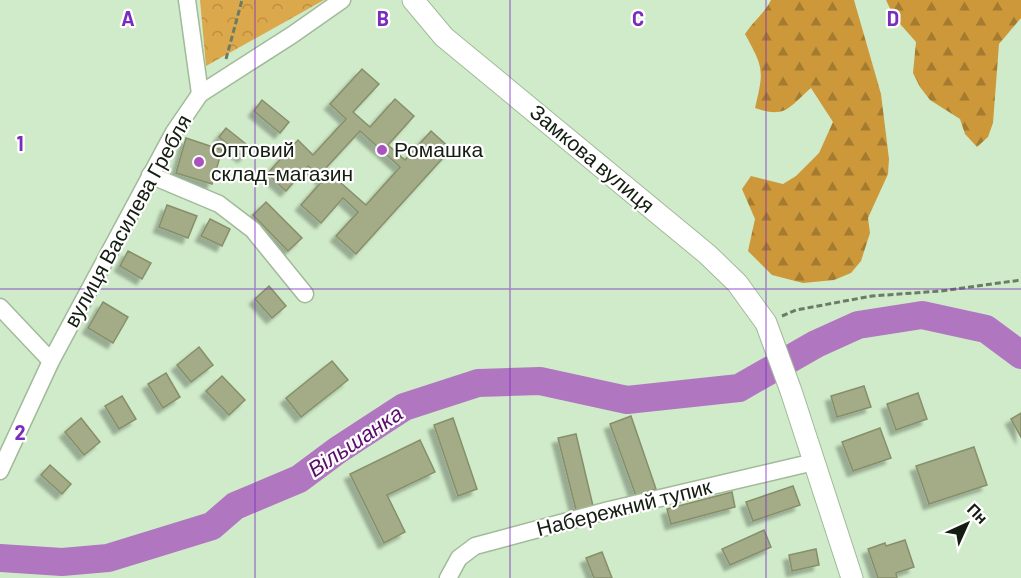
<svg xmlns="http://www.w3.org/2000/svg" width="1021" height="578" font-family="Barlow,sans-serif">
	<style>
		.forest { fill: url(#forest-firs) }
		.park { fill: url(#park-crowns) }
		.water { fill: #b076c0 }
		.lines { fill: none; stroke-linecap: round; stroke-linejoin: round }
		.river { stroke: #b076c0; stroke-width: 28 }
		.building { fill: #a3ac86; stroke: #868f6a; stroke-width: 1.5; fill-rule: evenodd; filter: url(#shadow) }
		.minor-casing { stroke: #a1ba99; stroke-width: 19 }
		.major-casing { stroke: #a1ba99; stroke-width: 23 }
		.path { stroke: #6b7c66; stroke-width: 3; stroke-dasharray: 6 3; stroke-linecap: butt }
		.minor { stroke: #fff; stroke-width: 16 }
		.major { stroke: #fff; stroke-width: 21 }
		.grid { fill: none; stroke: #7b2cbf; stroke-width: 1.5; stroke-opacity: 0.55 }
		.poi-dot { fill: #aa53c0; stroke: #fff; stroke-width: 2 }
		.labels { text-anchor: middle; stroke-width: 4.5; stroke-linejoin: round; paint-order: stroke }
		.poi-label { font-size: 21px; fill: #141d11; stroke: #fff; text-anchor: start }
		.street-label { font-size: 21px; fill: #141d11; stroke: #fff }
		.water-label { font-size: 22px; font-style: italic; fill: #5a0c6b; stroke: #fff }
		.grid-label { font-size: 20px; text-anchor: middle; font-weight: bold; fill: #7b2cbf; stroke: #fff; stroke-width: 4.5; stroke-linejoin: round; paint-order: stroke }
	</style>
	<defs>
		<pattern id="forest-firs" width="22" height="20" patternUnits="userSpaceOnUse" patternTransform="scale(1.5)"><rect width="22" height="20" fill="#cc983a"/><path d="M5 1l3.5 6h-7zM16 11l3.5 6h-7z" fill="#a47b2f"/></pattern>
		<pattern id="park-crowns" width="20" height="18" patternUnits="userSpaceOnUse" patternTransform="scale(1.5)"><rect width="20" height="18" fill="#dca84c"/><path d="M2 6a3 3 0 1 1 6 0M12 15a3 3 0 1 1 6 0" fill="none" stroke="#bc9041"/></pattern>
		<filter id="shadow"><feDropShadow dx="-5.5" dy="5.5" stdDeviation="1.5" flood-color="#0004"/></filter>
	</defs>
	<rect width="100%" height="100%" fill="#d0ebc9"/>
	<g class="forest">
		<path d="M771,0h83l27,94 8,65 -1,15 -20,44 2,15 -9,28 -10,12 -17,7 -31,3 -31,-8 -24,-24 7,-32 -13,-30 9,-13 32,8 13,-8 23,-23 14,-31 -22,-34c-22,19 -25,31 -56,20 9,-38 9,-39 -10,-74 8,-13 20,-21 26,-34z"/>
		<polygon points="886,0 1021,0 1021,18 999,44 993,123 988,137 977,147 965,134 960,119 930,100 920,87 913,73 916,42 894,17"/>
	</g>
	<polygon class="park" points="200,0 324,0 206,66"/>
	<polygon class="water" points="986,329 1021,344 1021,359"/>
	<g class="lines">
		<polyline class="river" points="0,558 62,562 108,558 212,526 235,506 299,479 338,450 404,407 478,383 540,381 627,400 739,388 816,344 858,325 922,315 986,329 1021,355"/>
	</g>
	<g class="building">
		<path d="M362,69l17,15 -26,28 17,15 25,-28 19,17 -26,29 17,15 26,-29 20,18 -95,105 -20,-18 22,-24 -15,-14 -22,25 -20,-18 22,-25 -15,-14 -22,25 -19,-17 31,-34 15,15 33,-36 -16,-15zM360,131l40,36 -34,38 -41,-36z"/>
		<polygon points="262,100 289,122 280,133 254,111"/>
		<polygon points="226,128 251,148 243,157 219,137"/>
		<polygon points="186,138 222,150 212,184 176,173"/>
		<polygon points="266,202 302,238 288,251 253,215"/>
		<polygon points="167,205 197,216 188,238 159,227"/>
		<polygon points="210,219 230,229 222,246 201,236"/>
		<polygon points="128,251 151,263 142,279 120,266"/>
		<polygon points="269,286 286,306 272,318 255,299"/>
		<polygon points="103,302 128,317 113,343 88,328"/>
		<polygon points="199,347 213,365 191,382 177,365"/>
		<polygon points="332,361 348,380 301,417 286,398"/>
		<polygon points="166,373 180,397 163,408 148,384"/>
		<polygon points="222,376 245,400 229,415 206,391"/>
		<polygon points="864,386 871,407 837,417 831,396"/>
		<polygon points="918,393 927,419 896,430 887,404"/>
		<polygon points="122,396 136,419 119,429 105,406"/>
		<polygon points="1021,413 1021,437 1011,419"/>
		<polygon points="631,416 656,489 636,496 610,424"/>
		<polygon points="81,418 100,442 84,455 65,432"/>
		<polygon points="453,418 477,489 458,496 434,425"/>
		<polygon points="880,428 891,458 853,471 842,442"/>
		<polygon points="576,434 593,506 576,510 558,438"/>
		<polygon points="420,440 435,472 387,495 405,532 384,543 350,474"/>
		<polygon points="974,447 987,485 929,504 916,466"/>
		<polygon points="50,465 71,484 62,494 41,475"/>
		<polygon points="793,486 800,505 753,521 746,502"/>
		<polygon points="732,492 735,507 671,524 667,509"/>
		<polygon points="764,530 771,547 730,565 722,549"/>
		<polygon points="905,540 914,567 896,573 897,578 878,578 868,549 885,543 886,546"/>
		<polygon points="816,549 819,565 792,571 789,555"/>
		<polygon points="602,552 612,578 594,578 586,558"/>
	</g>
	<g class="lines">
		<defs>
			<g id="minor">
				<polyline points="187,0 200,94"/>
				<polyline points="150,175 219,204 253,230 305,294"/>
				<polyline points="0,307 51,361"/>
				<polyline points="0,471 51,361 174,132 200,94 292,35 342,0"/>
				<polyline points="448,578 459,558 475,546 609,510 814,462"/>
			</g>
			<polyline id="major" points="413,0 444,37 707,254 737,283 766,323 791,391 852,578"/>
		</defs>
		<use href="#minor" class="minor-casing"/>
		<use href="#major" class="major-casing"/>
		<g class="path">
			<polyline points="226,59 242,0"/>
			<polyline points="782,316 796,310 872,296 941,291 1021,280"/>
		</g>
		<use href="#minor" class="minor"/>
		<use href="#major" class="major"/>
	</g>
	<path class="grid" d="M255,0v578M510,0v578M766,0v578M0,289h1021"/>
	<g class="poi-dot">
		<circle cx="382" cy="150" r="6"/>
		<circle cx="199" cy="162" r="6"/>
	</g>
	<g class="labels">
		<g class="poi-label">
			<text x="211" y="157">Оптовий<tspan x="211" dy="24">склад-магазин</tspan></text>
			<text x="394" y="157">Ромашка</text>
		</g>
		<g class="street-label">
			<text transform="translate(592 159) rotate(40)" y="7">Замкова вулиця</text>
			<text transform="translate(128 221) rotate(-61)" y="7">вулиця Василева Гребля</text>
			<text transform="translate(624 508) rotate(-14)" y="7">Набережний тупик</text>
		</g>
		<g class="water-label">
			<text transform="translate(355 441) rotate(-34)" y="8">Вільшанка</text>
		</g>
	</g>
	<g class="grid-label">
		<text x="128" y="26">A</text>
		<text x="383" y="26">B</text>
		<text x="638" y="26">C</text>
		<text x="893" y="26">D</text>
		<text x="20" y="151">1</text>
		<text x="20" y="440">2</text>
	</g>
	<g transform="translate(967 524) rotate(45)" stroke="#ffffff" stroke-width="4.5" paint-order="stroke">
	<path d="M0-4.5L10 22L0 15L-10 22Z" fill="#141d11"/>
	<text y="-9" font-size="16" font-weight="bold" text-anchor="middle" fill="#141d11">Пн</text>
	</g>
</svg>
